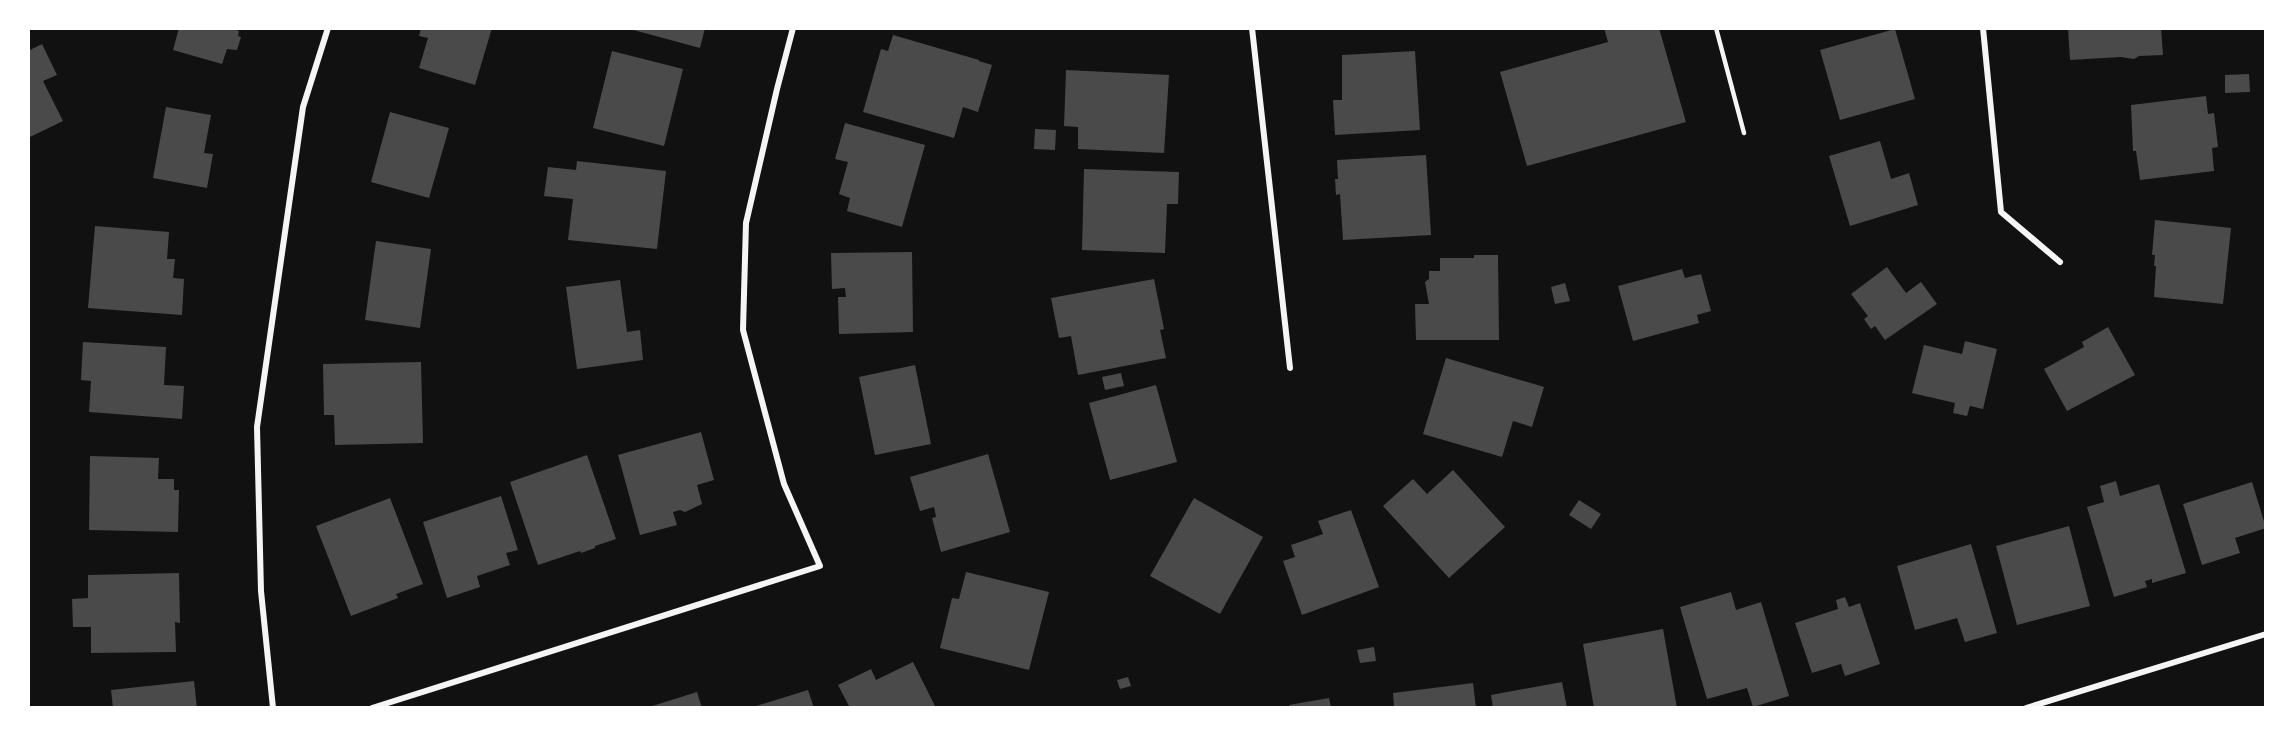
<svg xmlns="http://www.w3.org/2000/svg" width="2294" height="736" font-family="'Exo 2',sans-serif">
	<style>
		.building { fill: #4a4a4a }
		.lines { fill: none; stroke-linecap: round; stroke-linejoin: round }
		.service { stroke: #f5f5f5; stroke-width: 4.5 }
		.minor { stroke: #f5f5f5; stroke-width: 6 }
	</style>
	<rect width="100%" height="100%" fill="#111"/>
	<g class="building">
		<polygon points="179,28 231,28 239,31 238,36 241,37 237,50 227,49 222,64 173,50"/>
		<polygon points="421,28 492,28 475,85 419,68 428,38 419,36"/>
		<polygon points="626,28 705,28 700,48"/>
		<polygon points="1604,28 1659,28 1686,122 1527,166 1500,72 1608,42"/>
		<polygon points="2068,28 2161,28 2163,55 2139,56 2134,59 2121,57 2070,60"/>
		<polygon points="1895,29 1915,99 1840,120 1820,50"/>
		<polygon points="893,35 979,60 979,61 992,65 978,112 963,107 954,138 863,112 881,49 888,51"/>
		<polygon points="42,44 57,75 43,81 63,121 28,138 28,51"/>
		<polygon points="612,51 683,69 664,146 593,128"/>
		<polygon points="1415,51 1420,130 1335,135 1333,100 1342,100 1342,55"/>
		<polygon points="1066,70 1169,75 1164,153 1078,149 1078,127 1064,126"/>
		<polygon points="2249,74 2250,92 2225,93 2225,75"/>
		<polygon points="2206,96 2208,114 2214,113 2218,147 2212,148 2214,171 2140,180 2136,151 2133,151 2131,105"/>
		<polygon points="166,107 211,115 204,153 213,154 207,188 153,178"/>
		<polygon points="390,112 449,128 429,198 371,182"/>
		<polygon points="845,123 925,145 902,227 847,211 850,198 839,194 848,162 835,159"/>
		<polygon points="1035,129 1056,130 1055,150 1034,149"/>
		<polygon points="1880,141 1891,179 1909,173 1918,205 1850,226 1829,156"/>
		<polygon points="1426,155 1431,235 1343,240 1340,194 1336,195 1335,179 1338,179 1337,160"/>
		<polygon points="577,161 666,171 657,249 568,240 573,199 544,196 548,167 576,170"/>
		<polygon points="1084,169 1179,172 1178,204 1167,204 1165,253 1082,250"/>
		<polygon points="2155,220 2231,228 2223,304 2154,297 2156,266 2154,266 2155,255 2152,255"/>
		<polygon points="95,226 169,232 167,259 175,259 173,278 184,279 182,315 88,308"/>
		<polygon points="376,241 431,249 420,328 365,320"/>
		<polygon points="912,252 913,332 839,334 838,297 846,297 845,288 832,289 831,253"/>
		<polygon points="1474,255 1498,255 1499,340 1416,340 1415,304 1429,304 1425,282 1429,279 1429,271 1440,271 1440,258 1474,258"/>
		<polygon points="1887,267 1906,293 1921,282 1937,304 1885,340 1875,326 1871,329 1864,319 1868,316 1851,294"/>
		<polygon points="1682,269 1685,278 1701,274 1711,311 1697,315 1699,323 1633,341 1618,286"/>
		<polygon points="1154,279 1164,329 1160,330 1166,358 1078,375 1071,336 1059,338 1051,298"/>
		<polygon points="620,280 627,332 640,330 643,360 577,369 566,287"/>
		<polygon points="1565,283 1570,301 1555,304 1551,287"/>
		<polygon points="2108,327 2135,375 2067,411 2044,369 2084,347 2082,342"/>
		<polygon points="1965,341 1997,349 1983,409 1970,406 1967,416 1953,413 1955,403 1912,393 1924,345 1962,354"/>
		<polygon points="83,342 166,347 164,385 184,386 182,419 89,412 91,381 81,380"/>
		<polygon points="1446,358 1544,387 1532,427 1513,421 1502,457 1423,434"/>
		<polygon points="421,362 423,443 335,445 334,415 324,415 323,364"/>
		<polygon points="915,365 931,444 875,455 859,377"/>
		<polygon points="1121,373 1124,386 1105,390 1102,377"/>
		<polygon points="1156,385 1177,462 1110,480 1089,403"/>
		<polygon points="701,432 714,480 697,485 702,504 685,512 680,510 673,512 677,525 640,535 618,455"/>
		<polygon points="988,454 1010,532 941,552 932,518 936,517 934,507 920,511 910,477"/>
		<polygon points="587,455 616,539 595,546 595,548 581,553 580,551 538,565 510,482"/>
		<polygon points="90,456 159,458 158,479 174,479 174,490 179,490 178,532 89,530"/>
		<polygon points="1453,470 1505,527 1449,578 1383,506 1413,479 1427,494"/>
		<polygon points="2116,481 2120,496 2159,484 2186,573 2152,583 2152,579 2145,581 2147,587 2114,597 2087,507 2104,502 2100,486"/>
		<polygon points="2252,482 2266,528 2235,538 2240,553 2202,565 2183,504"/>
		<polygon points="501,496 518,550 506,553 510,565 477,576 480,587 447,598 423,522"/>
		<polygon points="390,498 423,584 396,594 398,598 351,616 316,526"/>
		<polygon points="1194,498 1263,537 1220,614 1150,576"/>
		<polygon points="1579,500 1601,514 1591,529 1569,515"/>
		<polygon points="1351,510 1379,587 1302,615 1283,561 1295,557 1291,545 1323,534 1318,521"/>
		<polygon points="2069,526 2090,606 2017,625 1996,546"/>
		<polygon points="1971,544 1997,633 1965,642 1957,618 1915,630 1897,566"/>
		<polygon points="966,572 1049,592 1029,670 940,648 952,598 959,599"/>
		<polygon points="179,573 180,623 175,622 176,652 91,653 91,627 73,627 72,599 88,598 88,575"/>
		<polygon points="1731,592 1736,610 1761,602 1789,696 1753,707 1747,688 1707,699 1680,607"/>
		<polygon points="1845,597 1849,607 1860,603 1880,664 1845,676 1841,664 1812,673 1795,623 1838,609 1836,600"/>
		<polygon points="1663,629 1677,708 1594,708 1583,644"/>
		<polygon points="1374,647 1376,661 1360,663 1357,650"/>
		<polygon points="913,662 936,708 850,708 838,685 871,669 876,680"/>
		<polygon points="1128,677 1131,686 1120,689 1117,680"/>
		<polygon points="194,681 197,708 113,708 111,690"/>
		<polygon points="1562,682 1567,708 1493,708 1491,695"/>
		<polygon points="1473,683 1476,708 1394,708 1393,693"/>
		<polygon points="808,690 814,708 753,708 753,707"/>
		<polygon points="697,692 702,708 649,708 649,707"/>
		<polygon points="1329,698 1331,708 1290,708 1289,705"/>
	</g>
	<g class="lines">
		<polyline class="service" points="1716,28 1744,133"/>
		<g class="minor">
			<polyline points="1252,28 1290,368"/>
			<polyline points="1983,28 2001,212 2060,262"/>
			<polyline points="273,708 261,591 257,427 303,107 328,28"/>
			<polyline points="372,708 820,566 784,484 743,330 746,223 777,89 793,28"/>
			<polyline points="2026,708 2266,634"/>
		</g>
	</g>
	<rect width="2294" height="736" fill="none" stroke="#ffffff" stroke-width="60"/>
</svg>
